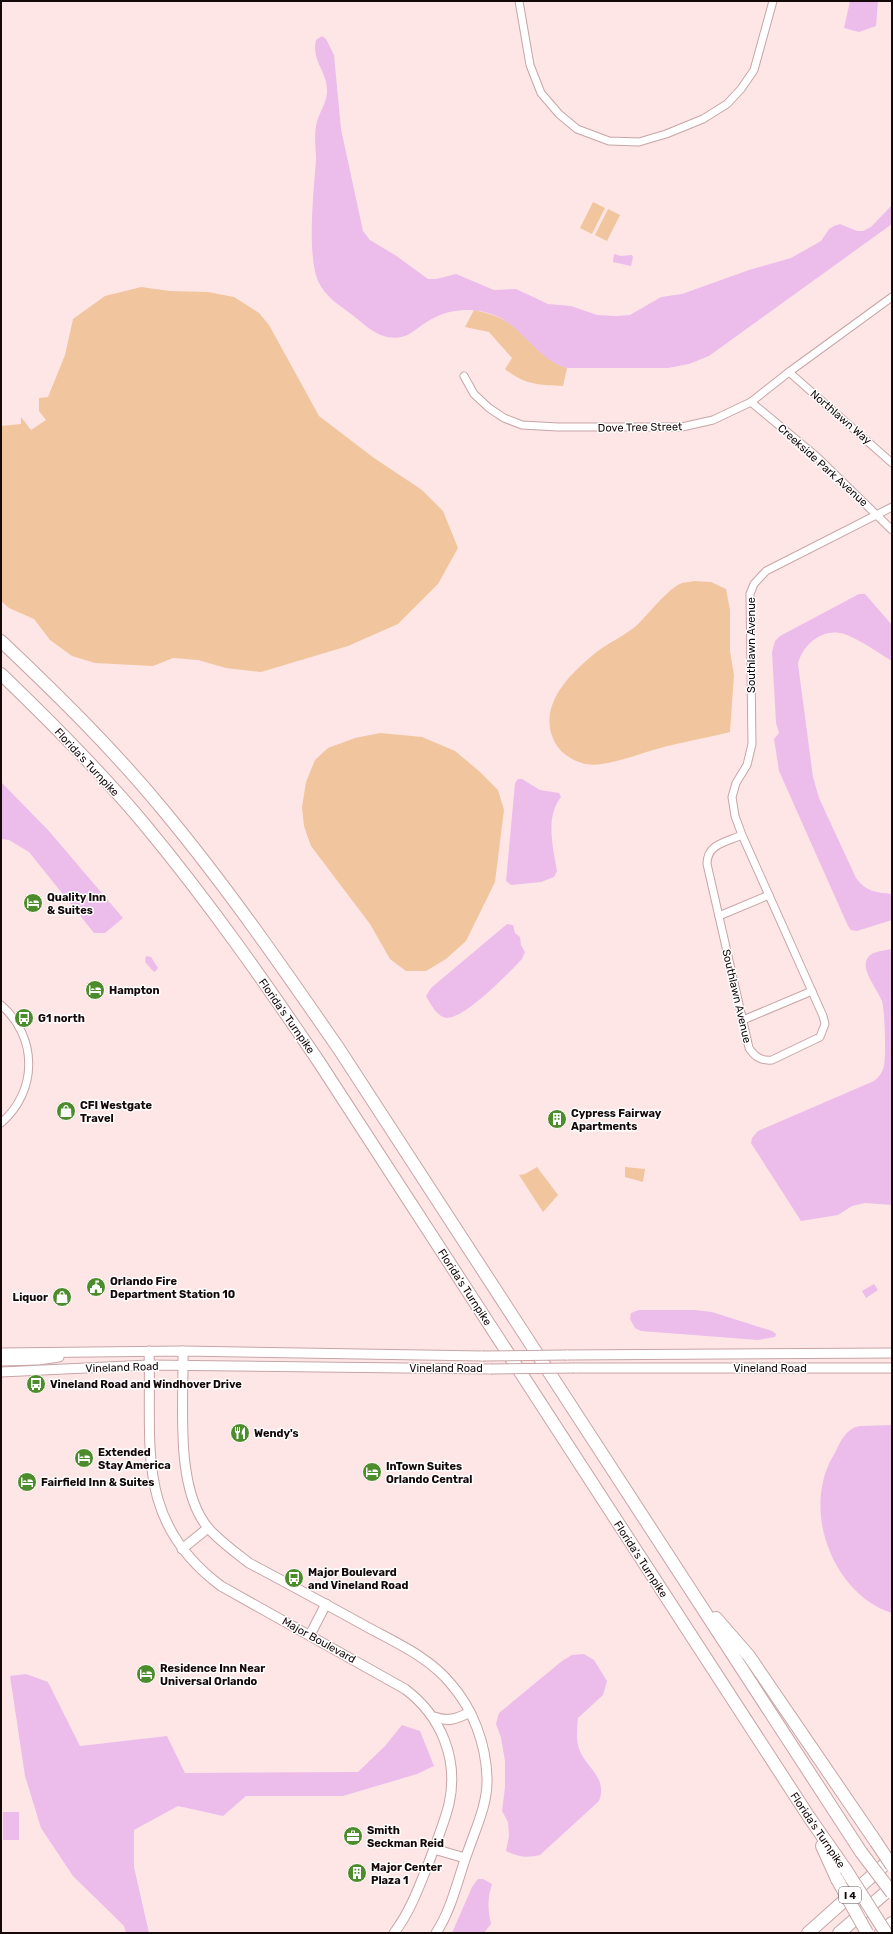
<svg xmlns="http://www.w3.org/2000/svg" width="893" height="1934" font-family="Rubik,sans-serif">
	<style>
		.green { fill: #f1c59d }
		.water { fill: #ecbdeb }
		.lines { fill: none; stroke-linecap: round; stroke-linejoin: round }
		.street-casing { stroke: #c8a4a6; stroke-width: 9 }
		.secondary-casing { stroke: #c8a4a6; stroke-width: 11 }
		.highway-casing { stroke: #c8a4a6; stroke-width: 14 }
		.street { stroke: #fff; stroke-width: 7 }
		.secondary { stroke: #fff; stroke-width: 9 }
		.highway { stroke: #fff; stroke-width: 12 }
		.secondary-bridge-casing { stroke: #c8a4a6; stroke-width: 11; stroke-linecap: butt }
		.highway-bridge-casing { stroke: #c8a4a6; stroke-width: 14; stroke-linecap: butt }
		.secondary-bridge { stroke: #fff; stroke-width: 9 }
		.highway-bridge { stroke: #fff; stroke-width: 12 }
		.labels { text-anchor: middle; stroke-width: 3; stroke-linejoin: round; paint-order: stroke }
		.shield { fill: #fff; stroke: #5a5253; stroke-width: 1 }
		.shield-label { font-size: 10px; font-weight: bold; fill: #140809 }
		.street-label { font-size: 11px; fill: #140809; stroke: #fff }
		.poi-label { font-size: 11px; font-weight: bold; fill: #140809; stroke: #fff; text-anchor: start }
	</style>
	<rect width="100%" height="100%" fill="#fee6e7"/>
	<g class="green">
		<polygon points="593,202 605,208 592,234 580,228"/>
		<polygon points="608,209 620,215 607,241 595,235"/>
		<polygon points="141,287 170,291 208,292 234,297 259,313 269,325 319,416 374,458 422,490 443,511 458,548 438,584 398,624 348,646 261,672 226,668 198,660 173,658 153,666 95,663 72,656 50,640 34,619 9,608 1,601 1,426 21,424 21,417 31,430 46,420 39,411 39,398 48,397 65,355 73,319 105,296"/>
		<path d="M474,310c13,3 24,6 35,13 21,14 32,37 58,45l-4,18c-25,-1 -38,-1 -58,-17l7,-11 -23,-26 -24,-5z"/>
		<path d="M694,581l17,1 15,7 4,21v41l4,24 -4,57c-24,6 -49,10 -73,17 -19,5 -53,19 -71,15 -15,-3 -29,-13 -34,-28 -12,-35 21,-65 46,-85 12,-9 26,-15 38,-25 12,-11 32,-38 46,-43 4,-1 9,-1 12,-2z"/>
		<polygon points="380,733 422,737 455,751 479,771 498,790 504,810 495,882 466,941 446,959 426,971 406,971 390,959 370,924 311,846 304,826 302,807 306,782 315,760 328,748 355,738"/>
		<polygon points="537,1167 558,1195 543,1212 519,1175 525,1174"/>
		<polygon points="625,1167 645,1169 643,1182 625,1177"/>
	</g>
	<g class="water">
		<polygon points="850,1 878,1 876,26 859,32 844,28"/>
		<path d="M322,36l4,3 8,16 7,74 22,102 7,9 25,15 33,24h8l20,-5 38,16 22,-1 32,15 23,2 26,9 19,1 14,-1 31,-18 21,-3 67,-24 42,-12 30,-17 8,-12 5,-3 6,-2 17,7h6l8,-4 21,-22v19l-183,132 -20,8 -21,4h-101c-32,-9 -45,-44 -76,-54 -19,-7 -44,-5 -61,6 -16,9 -22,21 -43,17 -14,-3 -25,-15 -36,-23 -12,-9 -25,-17 -32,-31 -13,-27 -5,-93 -3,-124 0,-10 -2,-22 0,-33 2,-13 10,-20 11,-34 1,-20 -16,-31 -11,-52z"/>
		<polygon points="614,254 621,256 632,255 633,257 631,266 613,262"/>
		<path d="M859,594h6l27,31v36c-13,-8 -35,-23 -48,-27 -21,-7 -42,11 -46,30l15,113 6,21 37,80c11,14 19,14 36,16v26l-35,11 -6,-1 -3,-4 -69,-155 -5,-32 5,-6 -3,-10 -4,-71 3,-11 5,-5z"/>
		<path d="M518,779h4l18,11 19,3 2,4c-16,20 -8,50 -4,74l-3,6 -13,5 -30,3 -5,-4 9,-98z"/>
		<polygon points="1,782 48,830 123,918 105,933 94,933 29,852 9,840 1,839"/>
		<path d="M507,924l6,1 2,8 5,4 1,8 4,7 -3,7c-13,14 -57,59 -75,59 -10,-1 -17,-15 -21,-22l5,-8z"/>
		<path d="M892,949v256l-27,-2 -13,3 -14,9 -37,6 -50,-78 1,-5 6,-7 116,-50c5,-4 8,-8 10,-15 2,-11 1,-54 -2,-65 -4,-10 -19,-29 -16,-39 2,-11 17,-11 26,-13z"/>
		<polygon points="146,956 151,957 158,968 155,972 153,971 145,962"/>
		<polygon points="874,1284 878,1290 866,1298 862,1291"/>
		<polygon points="639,1310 695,1310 712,1312 772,1331 776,1334 775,1337 758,1340 641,1331 635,1328 630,1319 631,1313"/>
		<path d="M892,1425v188c-51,-16 -81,-81 -69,-131 2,-11 7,-21 13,-31 5,-11 11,-23 24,-25z"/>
		<path d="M584,1654l10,6 13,21 -4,14 -25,23c-1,10 -2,21 1,31 7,19 29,28 20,52l-59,54c-13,3 -22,2 -34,-4l3,-15 -1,-14 -6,-11 3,-24v-26l-4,-23 -5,-14 3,-11 63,-52 10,-6z"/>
		<polygon points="26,1674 48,1682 80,1746 167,1736 185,1773 358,1772 385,1746 402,1725 420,1731 434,1766 417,1774 343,1796 246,1796 223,1816 178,1806 134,1830 134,1867 149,1933 126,1933 124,1926 73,1876 41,1828 25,1776 10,1676"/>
		<rect x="3" y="1812" width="16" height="28"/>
		<path d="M478,1879h5l9,5c-5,15 -4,26 -1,40l-7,9h-32l20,-46z"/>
	</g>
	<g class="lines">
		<defs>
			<g id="street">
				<polyline points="519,1 530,65 541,93 559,114 577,129 609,141 639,142 666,134 703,119 727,104 741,89 754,70 773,1"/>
				<polyline points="789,372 892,463"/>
				<polyline points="464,376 474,394 489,408 504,418 522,425 558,427 682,427 713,420 751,402 789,372 892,297"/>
				<polyline points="751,402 817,457 892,530"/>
				<path d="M742,835c-16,7 -35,9 -35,29l42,184c6,9 12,13 23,12l48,-23 5,-13 -2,-8 -81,-181 -7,-19 -3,-19 4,-14 11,-18 5,-21 -2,-150 4,-10 12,-13 126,-64"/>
				<polyline points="719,916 769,895"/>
				<path d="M1,1005c37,32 37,86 0,118"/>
				<polyline points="743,1020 812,991"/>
			</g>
			<g id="secondary">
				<path d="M149,1351c3,95 -15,170 72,235l184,103c36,27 54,70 44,115 -5,20 -13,39 -20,58 -10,25 -19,50 -35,71"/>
				<path d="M183,1351c1,51 -9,138 26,178 12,13 26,23 40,34 40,21 80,43 120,65 28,15 61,30 82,56 22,25 35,60 36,94 1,25 -11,50 -19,73 -10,27 -16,58 -32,82"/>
				<polyline points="1,1353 183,1351 483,1356"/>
				<polyline points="566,1355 892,1353"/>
				<polyline points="1,1361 38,1360 59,1357"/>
				<polyline points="575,1368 892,1368"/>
				<polyline points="1,1372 149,1365 491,1369"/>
				<polyline points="182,1549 208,1528"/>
				<polyline points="310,1635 326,1604"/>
				<path d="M434,1717c14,5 23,2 36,-5"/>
				<polyline points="434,1849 465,1858"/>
			</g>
			<g id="highway">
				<path d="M1,641c57,54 113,109 163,170 63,76 119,157 175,238l522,803"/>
				<path d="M1,674c50,48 100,98 144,151 63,76 119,156 174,237l490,755 37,53"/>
				<polyline points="716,1618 749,1656 876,1842"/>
				<polyline points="822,1846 837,1879"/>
				<polyline points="808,1933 892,1858"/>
				<polyline points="839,1933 892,1887"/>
				<polyline points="881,1933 892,1923"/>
			</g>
		</defs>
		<use href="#street" class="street-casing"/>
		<use href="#secondary" class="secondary-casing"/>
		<use href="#highway" class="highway-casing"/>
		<use href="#street" class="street"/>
		<use href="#secondary" class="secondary"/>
		<use href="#highway" class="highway"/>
		<defs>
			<g id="secondary-bridge">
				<polyline points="483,1356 566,1355"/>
				<polyline points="491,1369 575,1368"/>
			</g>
			<g id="highway-bridge">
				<polyline points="876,1842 892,1866"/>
				<polyline points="861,1852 892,1893"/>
				<polyline points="846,1870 886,1933"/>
				<polyline points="837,1879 867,1933"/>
			</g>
		</defs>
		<use href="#secondary-bridge" class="secondary-bridge-casing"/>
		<use href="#highway-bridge" class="highway-bridge-casing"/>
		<use href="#secondary-bridge" class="secondary-bridge"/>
		<use href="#highway-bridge" class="highway-bridge"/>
	</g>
	<defs>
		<symbol id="hotel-disc" viewBox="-11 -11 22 22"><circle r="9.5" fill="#4d8c2c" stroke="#fff"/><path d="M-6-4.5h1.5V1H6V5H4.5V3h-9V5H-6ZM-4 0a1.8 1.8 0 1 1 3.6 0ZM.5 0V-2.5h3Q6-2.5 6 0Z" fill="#fff"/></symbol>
		<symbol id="bus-disc" viewBox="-11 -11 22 22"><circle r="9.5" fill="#4d8c2c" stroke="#fff"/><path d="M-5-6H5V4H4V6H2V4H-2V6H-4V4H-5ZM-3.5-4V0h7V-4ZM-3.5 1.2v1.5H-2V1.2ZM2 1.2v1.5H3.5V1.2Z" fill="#fff"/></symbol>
		<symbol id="shop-disc" viewBox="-11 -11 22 22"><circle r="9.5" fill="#4d8c2c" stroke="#fff"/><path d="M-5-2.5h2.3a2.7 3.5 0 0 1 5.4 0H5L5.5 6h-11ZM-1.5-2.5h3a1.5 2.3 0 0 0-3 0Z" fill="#fff"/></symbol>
		<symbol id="building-disc" viewBox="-11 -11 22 22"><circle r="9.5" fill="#4d8c2c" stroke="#fff"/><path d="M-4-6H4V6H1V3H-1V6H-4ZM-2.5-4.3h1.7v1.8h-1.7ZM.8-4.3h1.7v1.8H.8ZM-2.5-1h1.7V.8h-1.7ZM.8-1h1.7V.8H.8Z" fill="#fff"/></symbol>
		<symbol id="civic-disc" viewBox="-11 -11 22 22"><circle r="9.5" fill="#4d8c2c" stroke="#fff"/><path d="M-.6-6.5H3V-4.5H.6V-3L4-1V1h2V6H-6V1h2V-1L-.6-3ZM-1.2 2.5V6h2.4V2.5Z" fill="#fff"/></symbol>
		<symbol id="restaurant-disc" viewBox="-11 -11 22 22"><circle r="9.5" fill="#4d8c2c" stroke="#fff"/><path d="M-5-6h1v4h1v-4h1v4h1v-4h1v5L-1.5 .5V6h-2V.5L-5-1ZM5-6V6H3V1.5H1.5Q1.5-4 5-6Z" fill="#fff"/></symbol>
		<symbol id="office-disc" viewBox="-11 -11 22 22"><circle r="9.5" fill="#4d8c2c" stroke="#fff"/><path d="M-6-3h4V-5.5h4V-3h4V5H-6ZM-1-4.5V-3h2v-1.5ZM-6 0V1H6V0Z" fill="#fff"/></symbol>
	</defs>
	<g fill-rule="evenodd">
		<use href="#hotel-disc" x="22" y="892" width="22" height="22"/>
		<use href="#hotel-disc" x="84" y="979" width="22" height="22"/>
		<use href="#bus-disc" x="13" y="1007" width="22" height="22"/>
		<use href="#shop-disc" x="55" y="1100" width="22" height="22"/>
		<use href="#building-disc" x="546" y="1108" width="22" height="22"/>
		<use href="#civic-disc" x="85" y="1276" width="22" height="22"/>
		<use href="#shop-disc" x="51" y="1286" width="22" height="22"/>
		<use href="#bus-disc" x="25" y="1373" width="22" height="22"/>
		<use href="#restaurant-disc" x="229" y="1422" width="22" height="22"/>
		<use href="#hotel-disc" x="73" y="1447" width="22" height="22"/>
		<use href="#hotel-disc" x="361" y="1461" width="22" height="22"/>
		<use href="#hotel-disc" x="16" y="1471" width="22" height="22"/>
		<use href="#bus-disc" x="283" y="1567" width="22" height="22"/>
		<use href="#hotel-disc" x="135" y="1663" width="22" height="22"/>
		<use href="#office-disc" x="342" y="1825" width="22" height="22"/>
		<use href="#building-disc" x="346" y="1862" width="22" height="22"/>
	</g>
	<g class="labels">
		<rect class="shield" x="839" y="1887" width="22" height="16" rx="3"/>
		<g class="shield-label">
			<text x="850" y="1899">I 4</text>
		</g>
		<g class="street-label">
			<text transform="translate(841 417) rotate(41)" y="4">Northlawn Way</text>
			<text transform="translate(640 427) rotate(-1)" y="4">Dove Tree Street</text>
			<text transform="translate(823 465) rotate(42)" y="4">Creekside Park Avenue</text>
			<text transform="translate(751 645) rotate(-90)" y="4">Southlawn Avenue</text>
			<text transform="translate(87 762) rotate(47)" y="4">Florida's Turnpike</text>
			<text transform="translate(737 996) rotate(77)" y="4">Southlawn Avenue</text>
			<text transform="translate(287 1016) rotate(55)" y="4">Florida's Turnpike</text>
			<text transform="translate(465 1287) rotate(57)" y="4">Florida's Turnpike</text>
			<text transform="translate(122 1367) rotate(-2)" y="4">Vineland Road</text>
			<text x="446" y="1372">Vineland Road</text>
			<text x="770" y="1372">Vineland Road</text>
			<text transform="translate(641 1559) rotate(57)" y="4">Florida's Turnpike</text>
			<text transform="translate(319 1640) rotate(29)" y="4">Major Boulevard</text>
			<text transform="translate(818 1830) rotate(56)" y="4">Florida's Turnpike</text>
		</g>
		<g class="poi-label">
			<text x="47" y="901">Quality Inn<tspan x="47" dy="13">&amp; Suites</tspan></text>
			<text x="109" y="994">Hampton</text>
			<text x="38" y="1022">G1 north</text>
			<text x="80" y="1109">CFI Westgate<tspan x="80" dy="13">Travel</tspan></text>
			<text x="571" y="1117">Cypress Fairway<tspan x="571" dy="13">Apartments</tspan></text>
			<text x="110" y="1285">Orlando Fire<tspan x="110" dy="13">Department Station 10</tspan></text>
			<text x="48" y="1301" text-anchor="end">Liquor</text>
			<text x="50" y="1388">Vineland Road and Windhover Drive</text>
			<text x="254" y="1437">Wendy's</text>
			<text x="98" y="1456">Extended<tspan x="98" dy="13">Stay America</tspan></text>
			<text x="386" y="1470">InTown Suites<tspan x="386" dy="13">Orlando Central</tspan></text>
			<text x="41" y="1486">Fairfield Inn &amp; Suites</text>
			<text x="308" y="1576">Major Boulevard<tspan x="308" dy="13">and Vineland Road</tspan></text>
			<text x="160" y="1672">Residence Inn Near<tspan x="160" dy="13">Universal Orlando</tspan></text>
			<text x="367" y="1834">Smith<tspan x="367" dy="13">Seckman Reid</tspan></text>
			<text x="371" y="1871">Major Center<tspan x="371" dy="13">Plaza 1</tspan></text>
		</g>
	</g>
	<rect width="893" height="1934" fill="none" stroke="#140809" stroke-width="4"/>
</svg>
